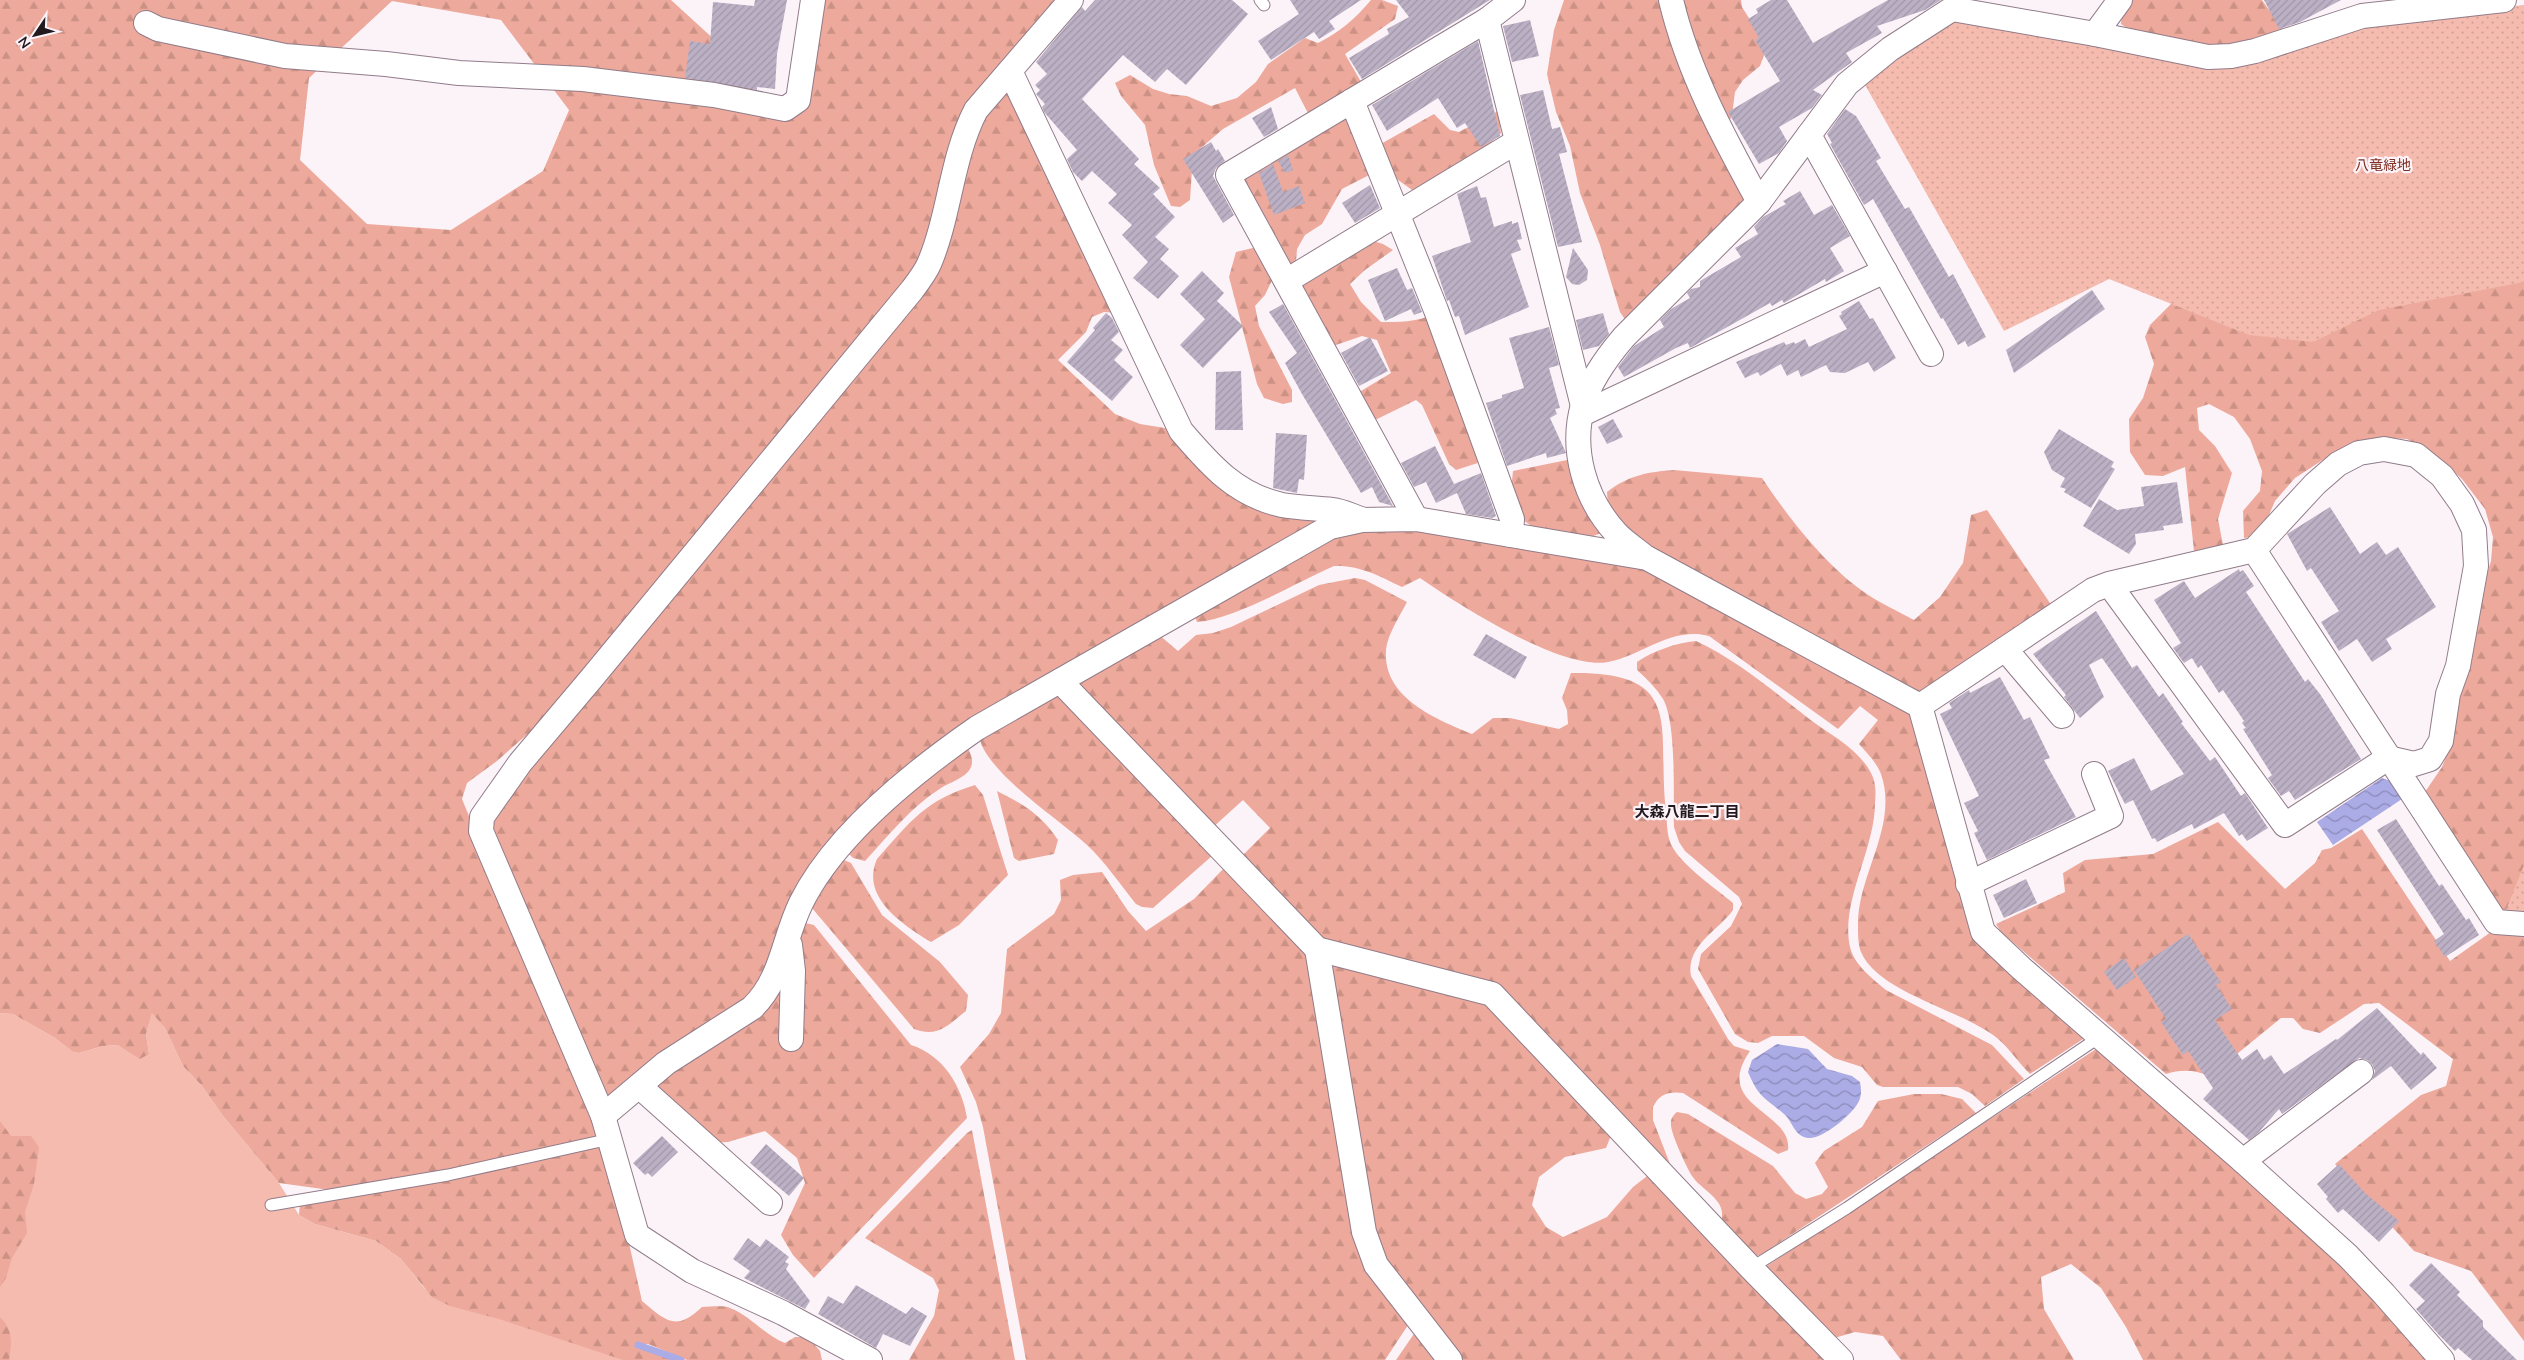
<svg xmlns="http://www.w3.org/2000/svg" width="2524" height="1360" font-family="Mulish,'Noto Sans JP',sans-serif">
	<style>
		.grass { fill: #f5bbae }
		.forest { fill: url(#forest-firs); fill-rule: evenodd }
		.park { fill: url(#park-dots) }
		.water { fill: url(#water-waves) }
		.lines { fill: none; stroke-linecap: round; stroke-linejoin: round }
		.stream { stroke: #ababe5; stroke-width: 7 }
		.building { fill: url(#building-hatch) }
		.lane-casing { stroke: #917c8a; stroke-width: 13 }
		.street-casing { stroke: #917c8a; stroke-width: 26 }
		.lane { stroke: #fff; stroke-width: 11 }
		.street { stroke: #fff; stroke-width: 24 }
		.labels { text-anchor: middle; stroke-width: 4.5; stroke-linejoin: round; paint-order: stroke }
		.park-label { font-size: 14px; fill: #7d2f21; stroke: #fcf3f9 }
		.neighbourhood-label { font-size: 15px; font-weight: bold; fill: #21191e; stroke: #fcf3f9 }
	</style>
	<defs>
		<pattern id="forest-firs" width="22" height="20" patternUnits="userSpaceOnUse" patternTransform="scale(1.25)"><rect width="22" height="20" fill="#eda99b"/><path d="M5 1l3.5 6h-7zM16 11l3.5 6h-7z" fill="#cb9185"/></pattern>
		<pattern id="park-dots" width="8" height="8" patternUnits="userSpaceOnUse" patternTransform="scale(1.25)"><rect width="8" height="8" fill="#f5bbae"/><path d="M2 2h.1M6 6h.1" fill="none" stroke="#d2a095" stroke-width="1.8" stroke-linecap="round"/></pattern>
		<pattern id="water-waves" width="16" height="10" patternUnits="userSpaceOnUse" patternTransform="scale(1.25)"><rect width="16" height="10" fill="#ababe5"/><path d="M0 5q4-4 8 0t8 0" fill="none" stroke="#8b8ab9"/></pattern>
		<pattern id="building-hatch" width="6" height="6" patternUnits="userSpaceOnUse" patternTransform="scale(1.25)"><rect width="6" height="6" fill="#bcb0c5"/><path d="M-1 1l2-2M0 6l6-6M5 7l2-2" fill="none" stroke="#a197a9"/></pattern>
	</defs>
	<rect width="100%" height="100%" fill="#fcf3f9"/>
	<polygon class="grass" points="152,1012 165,1028 183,1066 202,1086 223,1116 279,1183 299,1215 315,1224 376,1241 401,1259 425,1289 672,1360 0,1360 0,1013 13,1014 55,1038 73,1052 79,1053 103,1046 118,1045 149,1054 146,1034"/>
	<g class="forest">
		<path d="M0,0h671l57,52 42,63 22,1 30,-116h241l-58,69 -84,193 -373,454 -51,45 -30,22 -5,16 138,336 -9,5 -143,33 -118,17 -51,-7 -56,-67 -21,-30 -19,-20 -18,-38 -13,-15 -6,21 3,20 -9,5 -22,-14 -15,1 -24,7 -6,-1 -18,-14 -42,-24 -13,-1zM392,1l109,19 68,90 -26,61 -92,59 -84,-6 -67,-64 9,-82z"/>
		<path d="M1371,0h11l16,6 -3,13 -50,35 19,33 -52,34 -17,-33 -72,41 -30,26 -3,45 -10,7 -9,-1 -17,-41 -9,-40 -24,-29 -6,-13 15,-8 23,14 16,5 18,2 24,10 26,-8 19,-16 12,-18 37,-26 13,5c22,-11 37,-24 53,-43z"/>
		<polygon points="1564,0 1666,0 1749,199 1628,324 1620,312 1600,245 1580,193 1570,146 1556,112 1547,74 1554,30"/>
		<polygon points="1676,0 1741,0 1742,7 1767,47 1760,66 1743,80 1735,92 1732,115 1725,133"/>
		<polygon points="2128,0 2262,0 2283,30 2233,47 2216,49 2137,35 2121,24 2122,7"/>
		<polygon points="2524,5 2524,916 2504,915 2425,792 2442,767 2449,749 2480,597 2491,561 2493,537 2485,509 2462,479 2441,459 2407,439 2387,438 2332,454 2295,478 2275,501 2260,536 2244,538 2243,511 2260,491 2262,471 2250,439 2234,417 2209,404 2197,408 2199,430 2215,446 2232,473 2218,519 2223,545 2194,551 2185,467 2163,476 2145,475 2130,452 2129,419 2143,398 2154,364 2145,337 2150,325 2171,304 2097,42 2191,66 2235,65"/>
		<polygon points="1005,84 1116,313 1104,312 1092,317 1086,332 1058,360 1115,414 1140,424 1171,429 1222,481 1335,516 1064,671 841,837 756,995 603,1103 488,818 920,290 973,131"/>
		<polygon points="1498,111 1501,133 1484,149 1412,190 1394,177 1379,145 1434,114 1450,130 1459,132"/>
		<polygon points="1351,113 1377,171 1342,189 1322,224 1305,235 1297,249 1296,262 1288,273 1236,177"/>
		<path d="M1370,240l13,4 10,6 -28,20 -15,14 11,18 20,20c17,0 36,0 51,-7l52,146 -28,9 -7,-6 -27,-59 -6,-5 -45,22 -15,-28 35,-21 -14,-33 -15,-4 -32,11 -32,-64z"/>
		<polygon points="1257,247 1273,278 1265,295 1255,306 1259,326 1292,390 1292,402 1283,404 1264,398 1257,384 1229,277 1236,252"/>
		<polygon points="1572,459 1601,533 1583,540 1540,532 1520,518 1511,491 1513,471"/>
		<path d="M1674,470l88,8c26,39 63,87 102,114 15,11 34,19 50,28l26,-23 23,-34 8,-48 16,-5 65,96 -121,80 -14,6 -273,-143 -36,-41 -1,-16c22,-17 41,-20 67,-22z"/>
		<path d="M1399,528l239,40 42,16 231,128 61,219 112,103 -1,5 -53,35c-11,-11 -21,-26 -33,-36 -34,-28 -119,-45 -136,-86 -3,-7 -3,-19 -3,-26 -1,-51 41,-100 23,-152 -4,-11 -14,-21 -22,-30l19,-24 -18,-14 -22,23 -129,-93c-37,-10 -66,19 -101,26 -46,9 -149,-57 -188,-84l-18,9c-23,-11 -42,-22 -68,-21 -39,17 -96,52 -137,56l-3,-8 135,-77 28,-7z"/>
		<path d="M1355,578l10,2 42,22c-7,14 -20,33 -21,49 -3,47 50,68 86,83l21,-16h17l49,11 9,-5 -1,-14 -5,-12 9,-25c117,-2 85,55 95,139 1,10 1,21 4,30 8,21 45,46 63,61v7c-14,20 -48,36 -42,66l37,63 6,7 16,5c-39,56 43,60 38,99l-10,4 -95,-61c-14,-2 -24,1 -30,14v13l17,44 -5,2 -170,-179 -172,-46 -84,-82 31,-31 -27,-28 -32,29 -131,-137 1,-16 77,-42 20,17 18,-16 17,-2 18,-6 88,-42z"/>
		<path d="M1696,641c41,19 77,50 112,77 21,16 51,31 63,55 5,9 5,20 4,30 0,47 -35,98 -25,144 4,18 23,32 36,43l106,55 32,34 -39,27 -13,-12 -14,-7h-75l-6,-2 -15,-18 -28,-9 -30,-22h-32l-14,7 -10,-1 -13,-8 -37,-65 3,-15 30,-28 11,-22 -3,-7 -54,-46 -6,-9 -5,-15c-1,-31 3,-103 -11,-128 -7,-11 -16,-20 -26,-29v-8c16,-11 39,-19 59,-21z"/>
		<path d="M1062,694l151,161 -60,53 -11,-1 -6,-3c-16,-20 -31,-42 -49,-59 -27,-25 -102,-73 -108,-109l25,-15z"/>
		<path d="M965,744c5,7 10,17 5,25 -4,8 -21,14 -29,19 -30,19 -52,47 -76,73l-12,-3 -4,-4 47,-55z"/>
		<path d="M975,785l8,10 25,80 -49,50 -28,17c-28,-17 -71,-45 -54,-83 33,-37 48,-59 98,-74z"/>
		<path d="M997,791c28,14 44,24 61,49l-4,14 -35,7 -5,-3z"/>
		<path d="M2218,822l67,67 30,-26 7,-13 9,-2 31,-19 88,132 41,-29 33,2v407l-53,-70 -57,-20 -79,-87 86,-69 25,-9 7,-27 -74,-56 -15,1 -44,29 -17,-4 -10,-11h-12l-71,58c-16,-6 -28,-7 -44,-2l-165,-142 -5,-8 69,-32 -2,-19 22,-13 68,-6z"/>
		<path d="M839,858l12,5 31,52 58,47 28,33 -2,16c-18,14 -28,27 -52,18l-102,-121 -1,-10z"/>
		<polygon points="1226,866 1306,946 1358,1232 1412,1319 1385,1360 1026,1360 983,1127 976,1102 960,1067 989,1034 1001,1013 1007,949 1054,914 1061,900 1060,880 1073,875 1102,872 1128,911 1146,931 1194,899"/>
		<path d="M801,922l13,3 97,120c32,10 51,41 56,73l-153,160 -21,-23 -12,-20 24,-52 -8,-25 -32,-27 -37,11 -17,1 -59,-58 103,-71z"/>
		<polygon points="1339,962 1491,1006 1612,1133 1606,1148 1565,1157 1539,1177 1532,1205 1546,1227 1563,1237 1607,1217 1633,1187 1651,1173 1827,1360 1462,1360 1422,1312 1373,1243 1329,967"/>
		<polygon points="2096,1049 2102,1050 2340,1264 2430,1360 2143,1360 2126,1327 2101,1288 2071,1264 2041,1277 2044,1309 2074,1360 1901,1360 1883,1336 1855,1332 1831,1339 1766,1272 1767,1266"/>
		<path d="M1914,1094h27l21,5 14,14 -214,141 -10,4 -32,-35c10,-22 -18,-32 -28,-47 -5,-8 -21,-42 -21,-51 -1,-5 2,-10 6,-13l11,2 85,52 22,27 11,6 16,-5 6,-7 -13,-24 9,-12 38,-24 16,-26z"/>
		<polygon points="0,1121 11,1136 31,1136 39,1147 34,1184 25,1212 27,1233 12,1258 6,1278 0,1287"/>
		<polygon points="972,1130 1015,1360 909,1360 934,1316 939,1290 933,1278 865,1238 967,1133"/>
		<path d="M595,1147l13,3 34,151c24,20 34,31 60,6 9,0 21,-2 28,1 21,8 34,27 55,35l10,-6h13l12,14 2,9h-135l-39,-16h-14l38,16h-49l-124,-41 -49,-13 -18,-9 -31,-38 -25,-18 -61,-17 -16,-9 1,-12z"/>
		<path d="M0,1317c13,13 12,25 9,43h-9z"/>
		<polygon points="1418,1328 1443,1360 1396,1360"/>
	</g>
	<g class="park">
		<polygon points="2524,5 2524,282 2379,310 2313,342 2249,335 2109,279 2004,331 1864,83 1878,67 1958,17 2097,42 2191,66 2235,65 2365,22"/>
		<polygon points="2524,865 2524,916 2504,915"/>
	</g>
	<g class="water">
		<polygon points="2382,778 2390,781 2402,799 2333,845 2317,822"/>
		<path d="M1777,1044l31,5 19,20 25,7 8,6c1,6 2,12 -1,19 -5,12 -37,39 -51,37 -14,-2 -15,-16 -24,-24 -20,-17 -25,-16 -36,-42l4,-12z"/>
	</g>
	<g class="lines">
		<polyline class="stream" points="638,1345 681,1360"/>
	</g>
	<g class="building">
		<polygon points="755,0 787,0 777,54 775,89 757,87 757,90 685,78 690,41 710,44 713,2 754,6"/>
		<polygon points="1095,0 1232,0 1248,14 1186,85 1167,69 1155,82 1123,55 1082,99 1139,159 1134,164 1160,188 1153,194 1175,217 1155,237 1169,249 1160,259 1179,276 1158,299 1133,278 1148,262 1122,235 1132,225 1108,203 1117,194 1092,171 1082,181 1073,172 1067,159 1077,150 1044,112 1042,107 1045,104 1036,94 1040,90 1035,85 1047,74 1036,62 1082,7 1085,11"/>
		<polygon points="1290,0 1361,0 1329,21 1335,29 1319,39 1314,32 1271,60 1258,41 1299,14"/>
		<polygon points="1396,0 1490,0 1362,79 1349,58 1389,34 1387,29 1409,17"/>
		<polygon points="1771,0 1787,0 1813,43 1888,0 1941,0 1925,10 1877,26 1882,33 1846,53 1852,62 1813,90 1822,95 1812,108 1779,127 1787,141 1779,153 1759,164 1728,112 1780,81 1755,40 1759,38 1748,19 1758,13 1756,9"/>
		<polygon points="2264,0 2341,0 2300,22 2279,29"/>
		<polygon points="1530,20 1539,56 1512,62 1503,26"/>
		<polygon points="1478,41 1500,136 1481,147 1465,123 1457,128 1438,98 1387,131 1372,105"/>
		<polygon points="1543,90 1552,129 1560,127 1567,152 1559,154 1582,242 1558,247 1520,95"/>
		<polygon points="1271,107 1278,129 1264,137 1252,118"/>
		<polygon points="1845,109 1856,116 1871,141 1881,158 1876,161 1905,209 1909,207 1949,277 1953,274 1986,337 1968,347 1965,341 1958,345 1943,318 1941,319 1873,199 1864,205 1830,144 1832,143 1827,134"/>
		<polygon points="1211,142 1216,151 1218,149 1225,161 1216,168 1213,176 1234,215 1223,223 1183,159"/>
		<polygon points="1288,155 1293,170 1285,173 1278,161"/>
		<polygon points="1273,164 1283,192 1299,186 1305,203 1274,215 1259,173"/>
		<polygon points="1370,185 1380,208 1355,223 1342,203"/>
		<polygon points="1477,186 1481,198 1486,197 1494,227 1512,221 1512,224 1518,222 1522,239 1517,240 1521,250 1511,254 1529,307 1465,335 1459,316 1455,317 1449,300 1447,301 1432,256 1471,242 1457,194"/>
		<polygon points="1800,191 1814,215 1832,205 1850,236 1830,248 1844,271 1826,282 1825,279 1784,303 1782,300 1772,306 1770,303 1690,348 1688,343 1676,348 1624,377 1618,367 1634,346 1664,327 1660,320 1671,309 1690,298 1687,293 1691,289 1700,287 1700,281 1741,257 1735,248 1758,234 1754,227 1763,217 1786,204 1783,201"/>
		<polygon points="1573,248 1588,270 1587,280 1579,285 1572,284 1566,277"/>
		<polygon points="1397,268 1407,290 1412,288 1422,312 1414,315 1411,309 1385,321 1368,280"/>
		<polygon points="1202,271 1224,293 1217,301 1243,326 1203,368 1180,345 1205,319 1180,294"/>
		<polygon points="2092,290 2105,309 2014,373 2006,350"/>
		<polygon points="1859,301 1870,319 1873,318 1896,358 1874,372 1868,362 1845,373 1830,372 1826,365 1801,377 1798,370 1787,376 1781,364 1760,376 1758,372 1745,378 1736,362 1784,342 1786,345 1794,342 1795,344 1805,339 1809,347 1847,329 1839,316 1842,314 1841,312"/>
		<polygon points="1283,304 1393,506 1379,502 1372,487 1361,493 1302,394 1285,363 1297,353 1269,312"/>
		<polygon points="1106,313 1112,318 1119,332 1111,340 1123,350 1114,360 1133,377 1112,401 1067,362 1095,330 1093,328"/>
		<polygon points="1603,313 1609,334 1599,346 1583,350 1576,320"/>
		<polygon points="1549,327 1559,365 1549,368 1560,408 1555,409 1557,414 1550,418 1566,453 1547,458 1546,453 1507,466 1486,403 1502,398 1502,395 1524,388 1509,338"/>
		<polygon points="1370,337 1388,371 1359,386 1341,353"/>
		<polygon points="1241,371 1243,430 1215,430 1216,372"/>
		<polygon points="1613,419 1623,437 1607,444 1598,427"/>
		<polygon points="2059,429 2114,462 2111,467 2115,469 2091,508 2064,492 2066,489 2060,487 2065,478 2052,470 2044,452"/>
		<polygon points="1276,433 1307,435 1304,480 1299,479 1297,493 1273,488"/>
		<polygon points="1435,446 1454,484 1481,473 1496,516 1492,518 1466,514 1457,493 1436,503 1426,482 1414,487 1401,463"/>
		<polygon points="2177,482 2183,523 2163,526 2164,530 2135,534 2136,544 2129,554 2083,526 2099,499 2117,510 2144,506 2141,487"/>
		<polygon points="2330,507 2360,554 2377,542 2386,555 2398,547 2436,607 2386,639 2392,649 2372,662 2357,639 2339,651 2321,622 2339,611 2311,568 2307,571 2287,534"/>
		<polygon points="2239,569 2240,572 2243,570 2254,586 2246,592 2305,682 2308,679 2320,694 2361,759 2295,800 2289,791 2281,796 2268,778 2272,775 2243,729 2246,728 2242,723 2244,721 2223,690 2219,693 2201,665 2198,668 2192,658 2184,663 2173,648 2181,643 2154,600 2184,581 2195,598"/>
		<polygon points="2096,611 2132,668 2137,665 2159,697 2163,693 2183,722 2181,723 2210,761 2215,757 2241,796 2245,793 2268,828 2247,841 2242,834 2239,836 2224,813 2194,829 2192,824 2157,842 2155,838 2152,839 2133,800 2125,804 2108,771 2134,758 2151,791 2184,774 2102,658 2089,665 2104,697 2080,718 2064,697 2066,695 2033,654"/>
		<polygon points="1486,634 1527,657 1515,679 1473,655"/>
		<polygon points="2000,677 2024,720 2030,717 2050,758 2044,760 2076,817 1987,860 1974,833 1978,831 1964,803 1979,796 1940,714 1952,708 1949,703 1969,690 1970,693"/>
		<polygon points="2396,819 2439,886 2442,884 2466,920 2469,918 2479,935 2445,957 2434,941 2444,934 2377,830"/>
		<polygon points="2026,879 2037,903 2004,918 1993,895"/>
		<polygon points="2188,934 2221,982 2216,985 2232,1009 2215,1020 2242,1060 2257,1049 2264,1060 2271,1055 2284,1074 2336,1039 2337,1040 2377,1008 2421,1055 2423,1052 2437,1068 2411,1090 2391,1066 2372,1080 2375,1071 2372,1064 2367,1060 2359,1058 2282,1114 2279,1109 2259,1132 2249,1140 2203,1099 2213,1088 2188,1051 2183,1055 2161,1022 2166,1019 2134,970"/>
		<polygon points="2124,958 2136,977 2117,990 2104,972"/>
		<polygon points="662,1136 678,1152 652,1177 648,1173 645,1175 633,1163"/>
		<polygon points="766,1144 804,1178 789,1196 750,1163"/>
		<polygon points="2339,1164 2366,1194 2399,1221 2379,1242 2343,1209 2338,1213 2326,1199 2328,1197 2317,1184"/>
		<polygon points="748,1238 760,1247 766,1239 789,1257 785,1262 789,1264 786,1269 810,1301 805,1309 744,1278 750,1271 733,1259"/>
		<polygon points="2431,1263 2460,1292 2457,1295 2483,1321 2483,1327 2517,1360 2472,1360 2458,1348 2455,1351 2439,1335 2416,1309 2425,1301 2409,1285"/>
		<polygon points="856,1285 906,1314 912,1307 927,1316 910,1346 883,1334 876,1348 818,1314 828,1296 843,1304"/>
	</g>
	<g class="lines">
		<defs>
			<g id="lane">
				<polyline points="1260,0 1264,5"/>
				<polyline points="271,1205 448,1175 610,1139"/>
				<polyline points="1751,1268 1847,1208 2101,1036"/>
			</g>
			<g id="street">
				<polyline points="1513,0 1487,20 1583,406"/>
				<path d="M1671,0c17,72 53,138 88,202"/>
				<polyline points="146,23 158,29 285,56 386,64 459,73 583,79 714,95 785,109 798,100 813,0"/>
				<polyline points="2095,34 2120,0"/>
				<path d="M1010,71l171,360c29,34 55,64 101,74 16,3 33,3 50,5 10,1 20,6 29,9"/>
				<polyline points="1352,101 1436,310 1512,519 1511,535"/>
				<polyline points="1809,135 1931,354"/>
				<polyline points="1288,280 1516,142"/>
				<polyline points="1582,414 1885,271"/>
				<polyline points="1416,519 1228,175 1487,20"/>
				<polyline points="2254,550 2496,922 2524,924"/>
				<path d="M1645,557c-9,-8 -21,-15 -29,-24 -31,-34 -46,-83 -33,-128 7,-25 24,-48 41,-68l135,-135 88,-118 43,-35 62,-40 143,25 113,23 23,-1 24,-5 107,-35 142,-16"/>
				<polyline points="2005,649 2062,716"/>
				<polyline points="1060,681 1317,949 1492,994 1751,1268 1841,1360"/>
				<polyline points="1920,706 2093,590 2109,584 2254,550 2315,484 2338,464 2359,453 2384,449 2416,455 2442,476 2462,504 2474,530 2476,566 2458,666 2448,694 2441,741 2430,759 2414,764 2388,758 2285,825 2109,584"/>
				<polyline points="1968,884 2111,816 2094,774"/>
				<polyline points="790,945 793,971 791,1039"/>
				<polyline points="1317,949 1364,1232 1376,1265 1450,1360"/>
				<polyline points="639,1086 770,1203"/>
				<path d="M603,1116l63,-53 86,-55c30,-29 31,-68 49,-105 34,-69 114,-132 176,-175l353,-201 32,-7 54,-1 231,39 273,148 63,226 38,36 222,193 105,95 36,38 58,66"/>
				<polyline points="2243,1161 2361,1072"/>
				<path d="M870,1360l-87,-47 -91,-42 -55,-36 -34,-119 -122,-285 1,-14 38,-54 71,-84 321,-389c6,-8 13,-17 17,-26 21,-49 22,-106 47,-154l95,-110"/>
			</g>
		</defs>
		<use href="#lane" class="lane-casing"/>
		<use href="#street" class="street-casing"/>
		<use href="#lane" class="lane"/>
		<use href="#street" class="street"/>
	</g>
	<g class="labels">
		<g class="park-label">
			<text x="2383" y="170">八竜緑地</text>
		</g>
		<g class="neighbourhood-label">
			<text x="1687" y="817">大森八龍二丁目</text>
		</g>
	</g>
	<g transform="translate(35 35) rotate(235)" stroke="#fcf3f9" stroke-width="4" paint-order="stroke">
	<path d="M0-4L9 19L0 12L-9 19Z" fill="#21191e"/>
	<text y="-8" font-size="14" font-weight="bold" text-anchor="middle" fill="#21191e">N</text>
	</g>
</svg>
